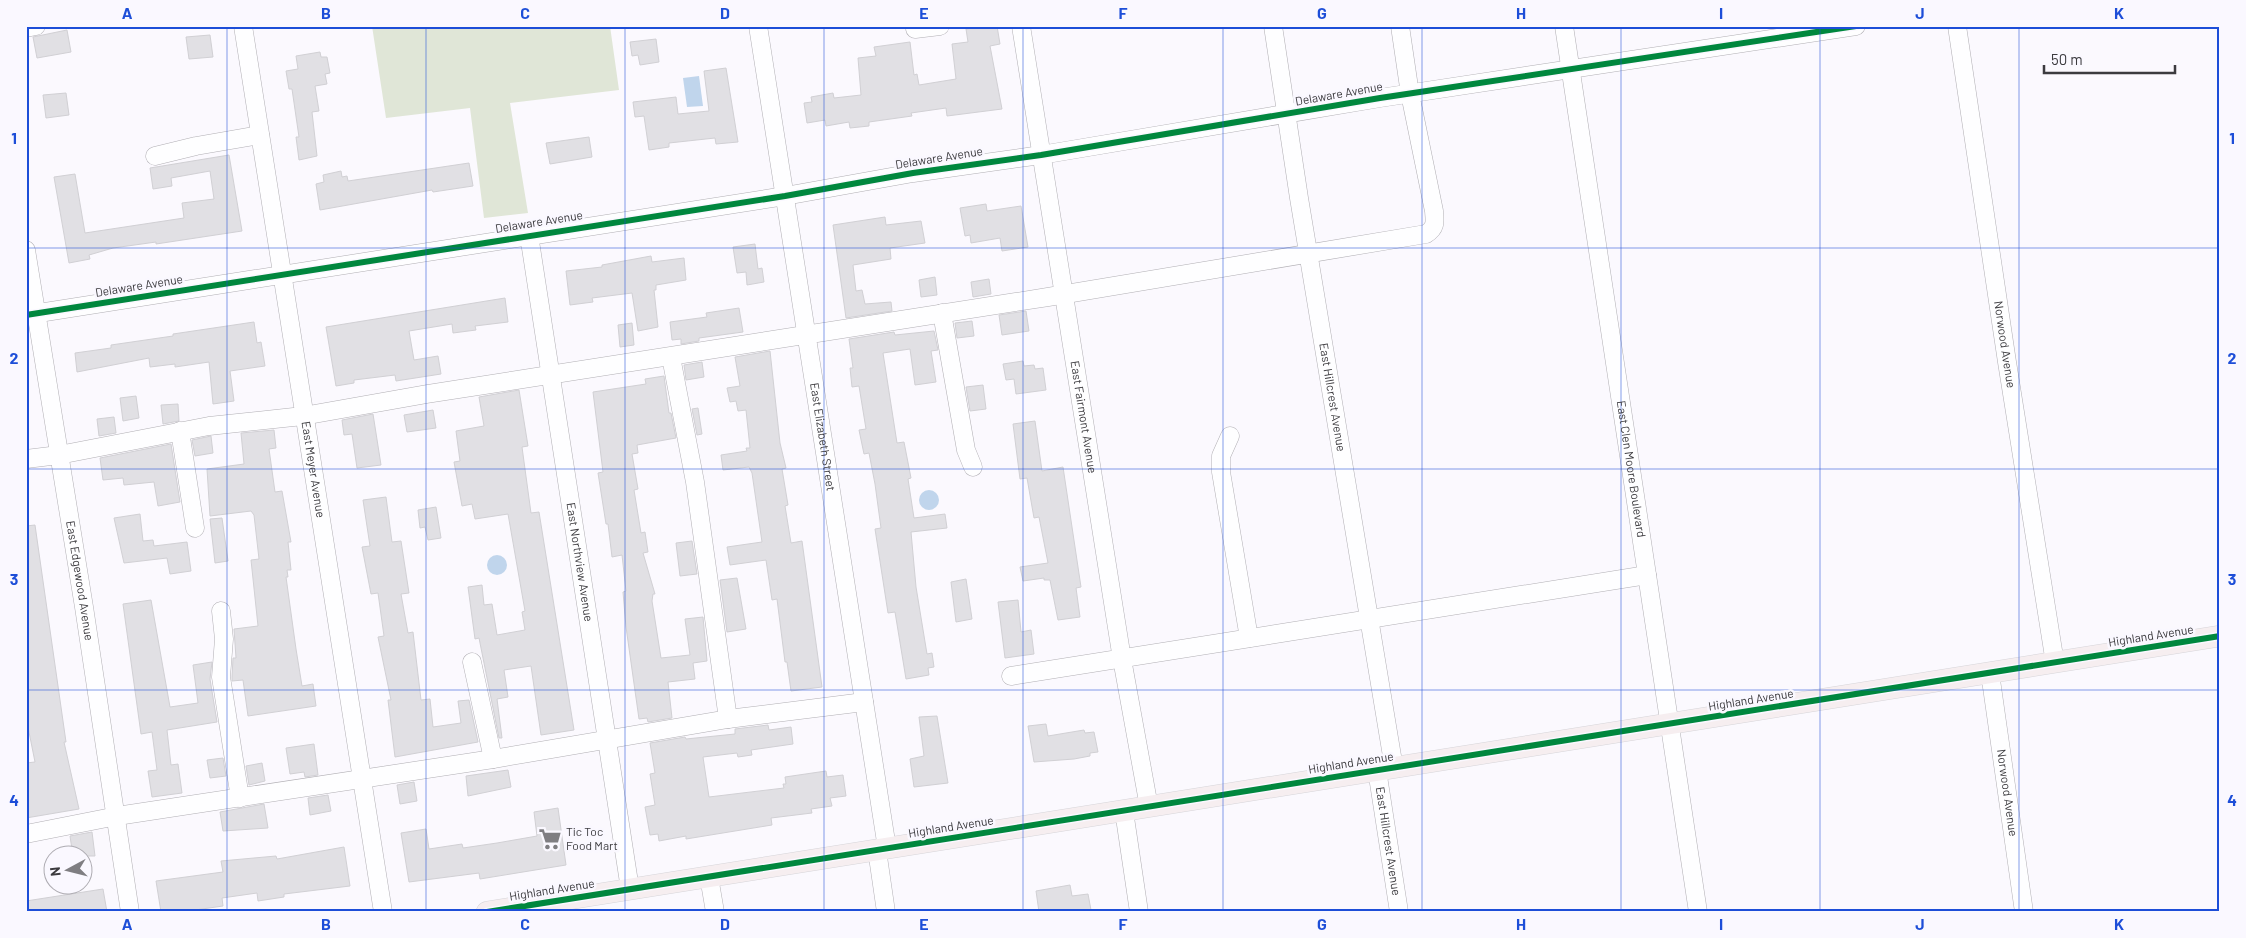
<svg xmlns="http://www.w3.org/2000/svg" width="2246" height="938" font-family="Barlow,sans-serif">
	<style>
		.green { fill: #e0e6d7 }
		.water { fill: #c0d5ec }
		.building { fill: #e1e0e4; stroke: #d1d0d4 }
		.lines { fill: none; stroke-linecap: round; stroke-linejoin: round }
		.minor-casing { stroke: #b1afb4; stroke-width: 19 }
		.major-casing { stroke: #d6d5d9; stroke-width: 22 }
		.minor { stroke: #fefeff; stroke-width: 18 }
		.major { stroke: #f6eef0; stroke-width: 21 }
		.cycleway-casing { stroke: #faf8ff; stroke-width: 9 }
		.cycleway { stroke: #00873e; stroke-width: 6 }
		.grid { fill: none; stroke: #1d4ed8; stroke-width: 1; stroke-opacity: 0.55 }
		.labels { text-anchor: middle; stroke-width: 5; stroke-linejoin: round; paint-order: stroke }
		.street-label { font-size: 12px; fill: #3c3b3f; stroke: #faf8ff }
		.poi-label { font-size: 12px; fill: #3c3b3f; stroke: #faf8ff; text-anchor: start }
		.neatline { fill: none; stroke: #1d4ed8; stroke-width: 2 }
		.grid-label { font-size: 16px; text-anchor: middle; font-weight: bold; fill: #1d4ed8 }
	</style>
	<rect width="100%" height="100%" fill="#fbf9fe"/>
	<polygon class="green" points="372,26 610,26 619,90 510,103 528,213 484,218 470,108 386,118"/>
	<g class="water">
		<polygon points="699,76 703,106 687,107 683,78"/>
		<circle cx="929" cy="500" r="10"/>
		<circle cx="497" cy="565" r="10"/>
	</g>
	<g class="building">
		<polygon points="985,26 997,26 1000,44 990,46 1002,109 947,116 946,108 911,113 912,116 869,122 869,126 850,128 849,122 826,126 825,120 807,123 804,103 812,102 811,97 833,93 834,98 861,95 858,58 876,56 874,47 910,42 914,75 917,74 919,85 956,79 952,44 968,42 966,29"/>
		<polygon points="67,30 71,52 37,58 33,37"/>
		<polygon points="210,35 213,57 189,59 186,37"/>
		<polygon points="656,39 659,62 640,65 638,55 632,56 630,42"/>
		<polygon points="320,52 321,57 327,57 330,73 325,74 327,84 315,86 319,111 312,112 317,156 299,160 296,137 299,137 292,89 289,89 286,71 298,69 296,56"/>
		<polygon points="726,68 738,142 716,144 715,138 669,143 669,147 649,150 644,116 635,117 633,102 676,97 678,114 709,111 704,71"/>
		<polygon points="66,93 69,115 46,118 43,95"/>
		<polygon points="589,137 592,157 550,164 546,143"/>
		<polygon points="229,155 242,231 156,244 156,242 113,248 89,255 90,259 69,263 54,177 75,174 85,233 184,218 182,203 214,199 210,171 171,178 172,186 153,189 150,168"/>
		<polygon points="469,163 473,186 433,192 432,190 320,210 316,184 324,182 323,175 341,171 342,177 347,176 348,181"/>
		<polygon points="986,204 987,211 1021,206 1028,247 1002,251 1000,238 971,243 970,235 965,236 960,208"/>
		<polygon points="885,217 886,225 921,221 925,243 890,248 891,259 853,265 856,291 862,290 865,304 891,302 892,311 846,318 833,225"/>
		<polygon points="755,244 758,269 762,268 764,282 747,285 746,272 737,273 733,247"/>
		<polygon points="651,256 652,262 684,258 686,280 656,285 656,290 654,290 658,327 638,331 632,293 592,298 593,302 570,305 566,271 602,267 602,265"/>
		<polygon points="935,277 937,295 921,297 919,280"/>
		<polygon points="989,279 991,294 973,297 971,282"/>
		<polygon points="505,298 508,322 475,326 476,330 453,333 452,324 409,331 414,360 438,356 441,374 396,381 395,375 354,380 354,383 336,386 326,327"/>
		<polygon points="739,308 743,332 699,338 699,341 681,344 681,339 672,340 670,322 707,317 706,313"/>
		<polygon points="1026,311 1029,331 1002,335 999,315"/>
		<polygon points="972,321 974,336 957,338 955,323"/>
		<polygon points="254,322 257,343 261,342 265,366 230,371 234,401 213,404 209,362 175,367 175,364 150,367 149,358 77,372 75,353 111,348 111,345 173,336 173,334"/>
		<polygon points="632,323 634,345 620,347 618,325"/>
		<polygon points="934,331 938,350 931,351 936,382 915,385 910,349 883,353 897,443 904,442 911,478 908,479 914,518 945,514 947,528 911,532 916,587 927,654 932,653 934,667 928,668 929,675 906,679 895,612 888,613 875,529 881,528 875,484 869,453 864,454 859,430 866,429 859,386 852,387 850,368 853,368 849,339 894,332 895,335"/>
		<polygon points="770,351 780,443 786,468 782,469 788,505 785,506 791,543 802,541 822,687 791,691 787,662 785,662 777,599 772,600 766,560 730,565 727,547 762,542 752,473 749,467 723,470 721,455 747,451 746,448 750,448 746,410 738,411 736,401 730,402 727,388 740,386 735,357"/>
		<polygon points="1023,361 1024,366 1034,365 1035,369 1043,368 1046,390 1016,394 1014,379 1006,380 1003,364"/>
		<polygon points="702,362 704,377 686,380 684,365"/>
		<polygon points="664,376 669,413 671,413 676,438 637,445 638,453 632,454 638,489 634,490 641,533 645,532 648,552 643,553 655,594 653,594 652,601 661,658 690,655 685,619 703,617 707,661 693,663 695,679 668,682 672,718 648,722 647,718 639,719 626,627 623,592 626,591 622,555 612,557 608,524 606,524 598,473 603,472 593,392 646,384 645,379"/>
		<polygon points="983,385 986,409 970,411 966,387"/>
		<polygon points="519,390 528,446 522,447 531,513 539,512 574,730 541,735 531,666 504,670 508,697 497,699 502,738 499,738 479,638 475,639 468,587 482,585 484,605 492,604 497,635 525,630 522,612 525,611 508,514 475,519 472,504 462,506 454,462 460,461 456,431 484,426 479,397"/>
		<polygon points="136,396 139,418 123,421 120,398"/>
		<polygon points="178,404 179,421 163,424 161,405"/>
		<polygon points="698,408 702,434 697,435 692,409"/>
		<polygon points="433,410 436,428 407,432 404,415"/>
		<polygon points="373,414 381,465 357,468 352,434 344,435 342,420"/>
		<polygon points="114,417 116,433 99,436 97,419"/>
		<polygon points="1035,421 1042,471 1063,467 1081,587 1076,588 1080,617 1058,620 1050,580 1044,580 1044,578 1023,581 1020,567 1048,563 1039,517 1034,518 1027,478 1020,479 1013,424"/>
		<polygon points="274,430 276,448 269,449 275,492 282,491 291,542 288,542 291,570 287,570 288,577 286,577 296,649 302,686 313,684 316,706 248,716 243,680 232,681 232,677 233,658 236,658 234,629 258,626 251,560 259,559 254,515 251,511 210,516 207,469 244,464 241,433"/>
		<polygon points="211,436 213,453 195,456 192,440"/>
		<polygon points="171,444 180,502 158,506 154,482 124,485 123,478 103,480 100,458"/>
		<polygon points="386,497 392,542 401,541 409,593 401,594 408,633 413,632 421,700 430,699 433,727 461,723 458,701 469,700 478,742 395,757 388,700 391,700 378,637 384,636 378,593 371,594 362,547 370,546 363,500"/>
		<polygon points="436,507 441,538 428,540 425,527 420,528 418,510"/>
		<polygon points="140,514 143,541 153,540 154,546 187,542 191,571 170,574 167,558 124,563 114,518"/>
		<polygon points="222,518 228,561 215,563 210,519"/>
		<polygon points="35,525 66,742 64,742 79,809 26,818 26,763 35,762 26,717 26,526"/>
		<polygon points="692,541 697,574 680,576 676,543"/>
		<polygon points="737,578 746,629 727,632 720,580"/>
		<polygon points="966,579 972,619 956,622 951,582"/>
		<polygon points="151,600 170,707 198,703 193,665 212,662 210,679 217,722 167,730 171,765 178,764 182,793 152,797 148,771 157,770 152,732 141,734 123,604"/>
		<polygon points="1018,600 1021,632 1031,630 1034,654 1005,658 998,602"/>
		<polygon points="937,716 948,783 914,787 910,759 924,756 919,717"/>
		<polygon points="1046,724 1048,736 1084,730 1085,733 1094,732 1098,752 1090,753 1090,756 1074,759 1034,762 1028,726"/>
		<polygon points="768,725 769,730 791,727 793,744 751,750 752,755 738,757 737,753 703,757 709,797 784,788 783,784 786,784 785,777 826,771 827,777 843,775 846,796 830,798 832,806 811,809 812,813 771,818 772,825 686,839 686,836 659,841 658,834 650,835 645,807 655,805 650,774 655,773 650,743 685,737 686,739 735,734 735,729"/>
		<polygon points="314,744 318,775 305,777 304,772 290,774 286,748"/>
		<polygon points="223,758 226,776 210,778 207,760"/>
		<polygon points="262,763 265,781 249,785 246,766"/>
		<polygon points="508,770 511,787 468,796 466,776"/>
		<polygon points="414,782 417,801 400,804 397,785"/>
		<polygon points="328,795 331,811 310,815 308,798"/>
		<polygon points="264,804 268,828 223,831 220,812"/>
		<polygon points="558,808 566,865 480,879 479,873 409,882 401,833 426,829 429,849 462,844 463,848 497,843 537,836 534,812"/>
		<polygon points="92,832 95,856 73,856 70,836"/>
		<polygon points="344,847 350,886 284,894 284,897 258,901 257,893 222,898 223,906 181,912 161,912 156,881 223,872 221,861 276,856 277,859"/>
		<polygon points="1070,885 1072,896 1088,894 1091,910 1039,912 1036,891"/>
		<polygon points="103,889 107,912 26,912 26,901"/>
	</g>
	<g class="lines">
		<defs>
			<g id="minor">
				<path id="s1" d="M243,26l140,886"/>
				<path id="s2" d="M758,26l129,822"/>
				<path id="s3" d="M1021,26l101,633 27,148"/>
				<path id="s4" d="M1273,26l26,172 95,570"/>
				<path id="s5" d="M1564,26l134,886"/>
				<path id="s6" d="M1957,26l50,336 48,301"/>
				<polyline points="26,28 36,26"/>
				<polyline points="915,29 940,26"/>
				<polyline points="155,156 196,146 260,135"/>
				<path id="s7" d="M529,235l101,654"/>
				<path id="s8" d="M26,250l58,357 46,305"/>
				<polyline points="942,313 966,450 973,467"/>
				<polyline points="26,315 785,196 913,173 1041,155 1380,98 1856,26"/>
				<polyline points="671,357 695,482 728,719"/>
				<polyline points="180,431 195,528"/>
				<polyline points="1230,436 1221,456 1221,472 1249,638"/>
				<path d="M26,459l33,-4 150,-29 94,-10 124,-22 621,-97 378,-63c10,-6 9,-12 8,-23l-24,-117 -10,-68"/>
				<polyline points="221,611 224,639 221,677 240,798"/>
				<polyline points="472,662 493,759"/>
				<path id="s9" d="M1990,673l34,239"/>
				<polyline points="1011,676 1647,575"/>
				<path id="s10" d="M1377,770l22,142"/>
				<polyline points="1124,811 1139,912"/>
				<polyline points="26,834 117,816 493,759 728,719 864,702"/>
				<polyline points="877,850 886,912"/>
				<polyline points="709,877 715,912"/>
			</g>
			<polyline id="major" points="487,912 2220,636"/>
		</defs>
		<use href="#minor" class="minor-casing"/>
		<use href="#major" class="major-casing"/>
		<use href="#minor" class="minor"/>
		<use href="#major" class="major"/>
		<defs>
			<g id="cycleway">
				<polyline points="26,315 785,196 913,173 1041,155 1380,98 1856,26"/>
				<polyline points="487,912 2220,636"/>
			</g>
		</defs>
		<use href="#cycleway" class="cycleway-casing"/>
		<use href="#cycleway" class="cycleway"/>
	</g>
	<path class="grid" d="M227,26v886M426,26v886M625,26v886M824,26v886M1023,26v886M1223,26v886M1422,26v886M1621,26v886M1820,26v886M2019,26v886M26,248h2194M26,469h2194M26,690h2194"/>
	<defs>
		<symbol id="supermarket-bare" viewBox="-9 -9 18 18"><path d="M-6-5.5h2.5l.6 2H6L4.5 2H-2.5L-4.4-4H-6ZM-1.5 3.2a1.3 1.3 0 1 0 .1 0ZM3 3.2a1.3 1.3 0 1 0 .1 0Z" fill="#7f7e82" stroke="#faf8ff" stroke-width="2.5" paint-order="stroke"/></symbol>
	</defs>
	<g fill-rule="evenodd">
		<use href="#supermarket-bare" x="534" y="823" width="32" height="32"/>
	</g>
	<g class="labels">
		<g class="street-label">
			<text transform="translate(1339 94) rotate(-10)" y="4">Delaware Avenue</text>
			<text transform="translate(939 158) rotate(-9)" y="4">Delaware Avenue</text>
			<text transform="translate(539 222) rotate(-9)" y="4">Delaware Avenue</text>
			<text transform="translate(139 286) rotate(-9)" y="4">Delaware Avenue</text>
			<text dy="4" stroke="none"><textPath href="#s6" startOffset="322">Norwood Avenue</textPath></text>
			<text dy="4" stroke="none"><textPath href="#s4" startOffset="376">East Hillcrest Avenue</textPath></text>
			<text dy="4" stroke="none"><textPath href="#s3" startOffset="396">East Fairmont Avenue</textPath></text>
			<text dy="4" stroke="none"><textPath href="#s2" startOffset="416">East Elizabeth Street</textPath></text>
			<text dy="4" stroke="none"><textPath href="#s1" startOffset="449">East Meyer Avenue</textPath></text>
			<text dy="4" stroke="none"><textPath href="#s5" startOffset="448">East Clen Moore Boulevard</textPath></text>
			<text dy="4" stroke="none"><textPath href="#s7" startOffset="331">East Northview Avenue</textPath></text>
			<text dy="4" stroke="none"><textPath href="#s8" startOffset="335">East Edgewood Avenue</textPath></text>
			<text transform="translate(2151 636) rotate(-9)" y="4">Highland Avenue</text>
			<text transform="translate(1751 700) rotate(-9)" y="4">Highland Avenue</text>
			<text transform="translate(1351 763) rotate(-9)" y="4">Highland Avenue</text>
			<text dy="4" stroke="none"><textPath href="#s9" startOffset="121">Norwood Avenue</textPath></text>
			<text transform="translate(951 827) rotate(-9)" y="4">Highland Avenue</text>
			<text dy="4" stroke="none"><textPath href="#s10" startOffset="72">East Hillcrest Avenue</textPath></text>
			<text transform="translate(552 890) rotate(-9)" y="4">Highland Avenue</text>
		</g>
		<g class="poi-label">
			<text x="566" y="836">Tic Toc<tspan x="566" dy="14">Food Mart</tspan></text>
		</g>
	</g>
	<rect width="2246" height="938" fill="none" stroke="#faf8ff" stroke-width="55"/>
	<g transform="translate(68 870) rotate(263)"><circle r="24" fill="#faf8ff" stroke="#aeacb2"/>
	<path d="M0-4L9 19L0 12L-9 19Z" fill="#7f7e82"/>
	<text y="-8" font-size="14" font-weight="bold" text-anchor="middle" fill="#3c3b3f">N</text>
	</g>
	<path d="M2044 65v8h131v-8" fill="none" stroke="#3c3b3f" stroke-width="2.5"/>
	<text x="2051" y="65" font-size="15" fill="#3c3b3f" stroke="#faf8ff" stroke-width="4" paint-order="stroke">50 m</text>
	<rect x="28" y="28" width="2190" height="882" class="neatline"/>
	<g class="grid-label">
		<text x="127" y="19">A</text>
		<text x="326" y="19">B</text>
		<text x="525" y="19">C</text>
		<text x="725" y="19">D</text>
		<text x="924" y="19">E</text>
		<text x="1123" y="19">F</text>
		<text x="1322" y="19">G</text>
		<text x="1521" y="19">H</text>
		<text x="1721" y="19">I</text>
		<text x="1920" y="19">J</text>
		<text x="2119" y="19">K</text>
		<text x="14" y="144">1</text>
		<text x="2232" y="144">1</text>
		<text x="14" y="364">2</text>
		<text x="2232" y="364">2</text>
		<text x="14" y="585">3</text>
		<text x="2232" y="585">3</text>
		<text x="14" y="806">4</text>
		<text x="2232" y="806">4</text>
		<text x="127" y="930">A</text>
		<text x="326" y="930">B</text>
		<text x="525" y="930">C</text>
		<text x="725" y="930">D</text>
		<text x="924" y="930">E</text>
		<text x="1123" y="930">F</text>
		<text x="1322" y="930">G</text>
		<text x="1521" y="930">H</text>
		<text x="1721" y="930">I</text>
		<text x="1920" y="930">J</text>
		<text x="2119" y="930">K</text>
	</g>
</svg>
